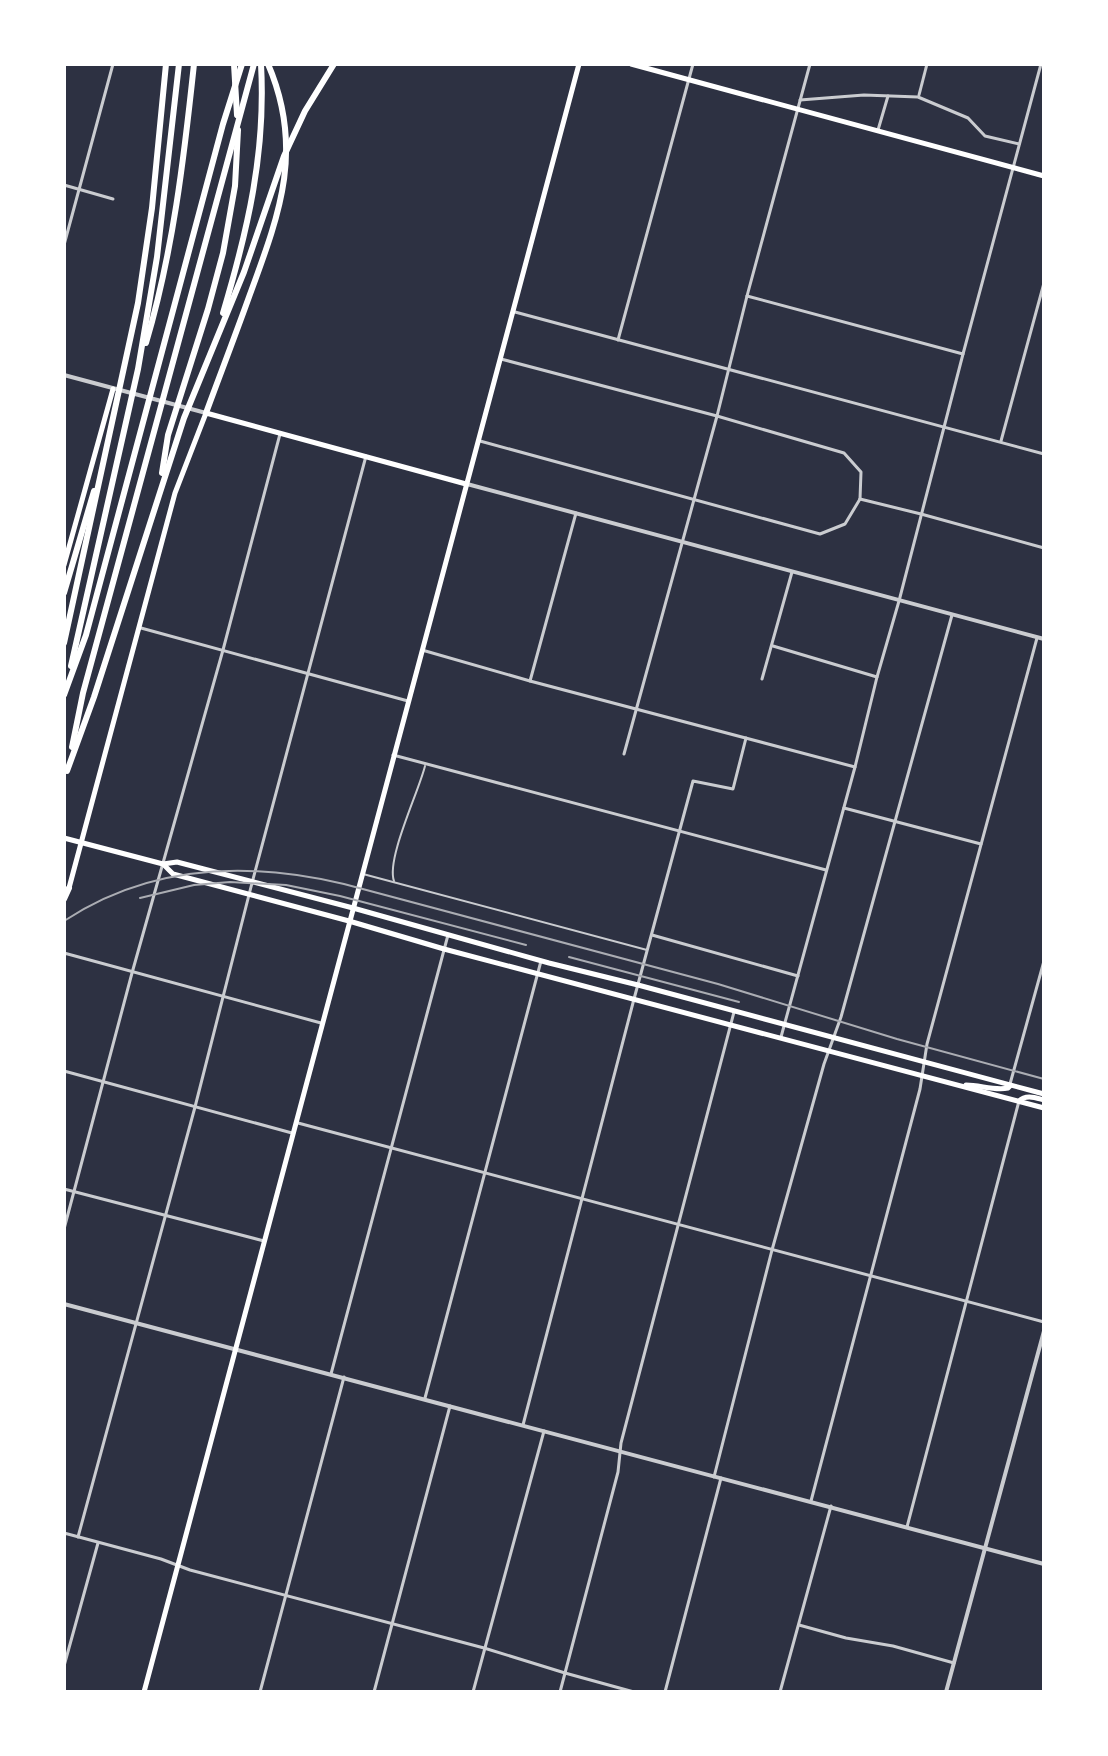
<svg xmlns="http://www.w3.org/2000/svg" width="1108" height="1756" font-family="'Libre Baskerville',serif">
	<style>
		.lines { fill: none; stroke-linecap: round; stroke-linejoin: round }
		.service { stroke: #caccd0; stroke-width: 2 }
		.minor { stroke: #caccd0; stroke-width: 3 }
		.tertiary { stroke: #caccd0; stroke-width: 4 }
		.secondary { stroke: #fff; stroke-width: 5 }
		.primary { stroke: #fff; stroke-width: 5 }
		.motorway { stroke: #fff; stroke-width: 6 }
		.rail { stroke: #abadb3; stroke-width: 2 }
	</style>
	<rect width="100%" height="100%" fill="#2d3142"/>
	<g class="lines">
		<g class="service">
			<polyline points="363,874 647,950"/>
			<path d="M394,881c-8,-22 25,-90 31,-115"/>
		</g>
		<g class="minor">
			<polyline points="919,95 927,64"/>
			<polyline points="800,100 864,95 918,97 968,118 985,136 1019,144"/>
			<polyline points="878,130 888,96"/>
			<polyline points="64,185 113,199"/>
			<polyline points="64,245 113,64"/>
			<polyline points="747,296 963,354"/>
			<polyline points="515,312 1044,454"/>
			<polyline points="618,340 693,64"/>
			<polyline points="501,359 717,416 844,453 861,472 860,499"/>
			<polyline points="480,441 820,534 845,524 860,499"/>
			<polyline points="1001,441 1044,283"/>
			<polyline points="860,499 921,514 1044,548"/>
			<polyline points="141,628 408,701"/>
			<polyline points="773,646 877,677"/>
			<polyline points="422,650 530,681 855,767"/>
			<polyline points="762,679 792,572"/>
			<polyline points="530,681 576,513"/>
			<polyline points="624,754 717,416 747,296 810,64"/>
			<polyline points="393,755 826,870"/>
			<polyline points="844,808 981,844"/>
			<polyline points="652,935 798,976"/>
			<polyline points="64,953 321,1023"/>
			<polyline points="781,1037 855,767 877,677 899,601 963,354 1041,64"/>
			<polyline points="64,1071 292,1133"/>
			<polyline points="1010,1084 1044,961"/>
			<polyline points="298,1123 1044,1322"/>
			<polyline points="64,1189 264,1241"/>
			<polyline points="64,1229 132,973 223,650 280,434"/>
			<polyline points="331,1374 448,935"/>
			<polyline points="425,1398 541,961"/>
			<polyline points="523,1425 634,999 693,781 733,789 746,738"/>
			<polyline points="714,1477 772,1250 824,1064 841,1017 952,615"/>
			<polyline points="811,1501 920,1089 927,1044 1037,638"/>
			<polyline points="907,1527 1019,1101"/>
			<polyline points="64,1533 161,1559 190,1570 484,1648 565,1673 634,1692"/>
			<polyline points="78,1537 195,1107 252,883 366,456"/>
			<polyline points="799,1625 846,1638 893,1646 954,1663"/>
			<polyline points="64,1666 98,1543"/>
			<polyline points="260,1692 344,1377"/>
			<polyline points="374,1692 450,1406"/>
			<polyline points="473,1692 544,1431"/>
			<polyline points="560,1692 618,1472 621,1443 734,1012"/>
			<polyline points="665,1692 721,1478"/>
			<polyline points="780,1692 831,1506"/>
		</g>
		<g class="tertiary">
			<polyline points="64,375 206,413"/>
			<polyline points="467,484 1044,639"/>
			<polyline points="64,1304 1044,1564"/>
			<polyline points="946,1692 1044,1331"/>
		</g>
		<g class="secondary">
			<polyline points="64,565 113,389"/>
			<polyline points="353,908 549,963 638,985 1044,1094"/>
			<polyline points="349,921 444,949 1044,1108"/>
			<path d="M966,1085c14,0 29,6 42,3l2,-2"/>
			<path d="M1019,1101c7,-7 17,-3 25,-1"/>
		</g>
		<g class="primary">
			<polyline points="631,64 1044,176"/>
			<polyline points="64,838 163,864 177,862 353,908"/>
			<polyline points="163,864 173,874 349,921"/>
			<polyline points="69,888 175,493 206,413 466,484"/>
			<polyline points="144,1692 579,64"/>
		</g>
		<g class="motorway">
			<polyline points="234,64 237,115"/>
			<path d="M223,313c25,-84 43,-161 38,-249"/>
			<path d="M146,343c27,-91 38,-185 48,-279"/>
			<path d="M206,413c14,-38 29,-77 43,-116 30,-82 56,-147 19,-233"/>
			<polyline points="162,473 168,435 208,309 223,253 235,186 238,130"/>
			<polyline points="64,593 94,491"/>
			<polyline points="64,643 138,303 152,208 166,64"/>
			<polyline points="71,666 138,369 157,257 179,64"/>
			<polyline points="64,695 86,635 223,124 242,64"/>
			<polyline points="72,747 83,693 254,64"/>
			<polyline points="67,771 94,697 184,418 244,272 284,156 305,111 334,64"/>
			<polyline points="64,899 69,888"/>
		</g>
		<g class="rail">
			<polyline points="140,898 194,885 230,882 286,885 340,896 526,945"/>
			<path d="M64,921c86,-57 183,-60 280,-37l374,100 179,55 147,40"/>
			<polyline points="569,957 739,1002"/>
		</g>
	</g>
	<rect width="1108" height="1756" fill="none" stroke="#ffffff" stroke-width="132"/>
</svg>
